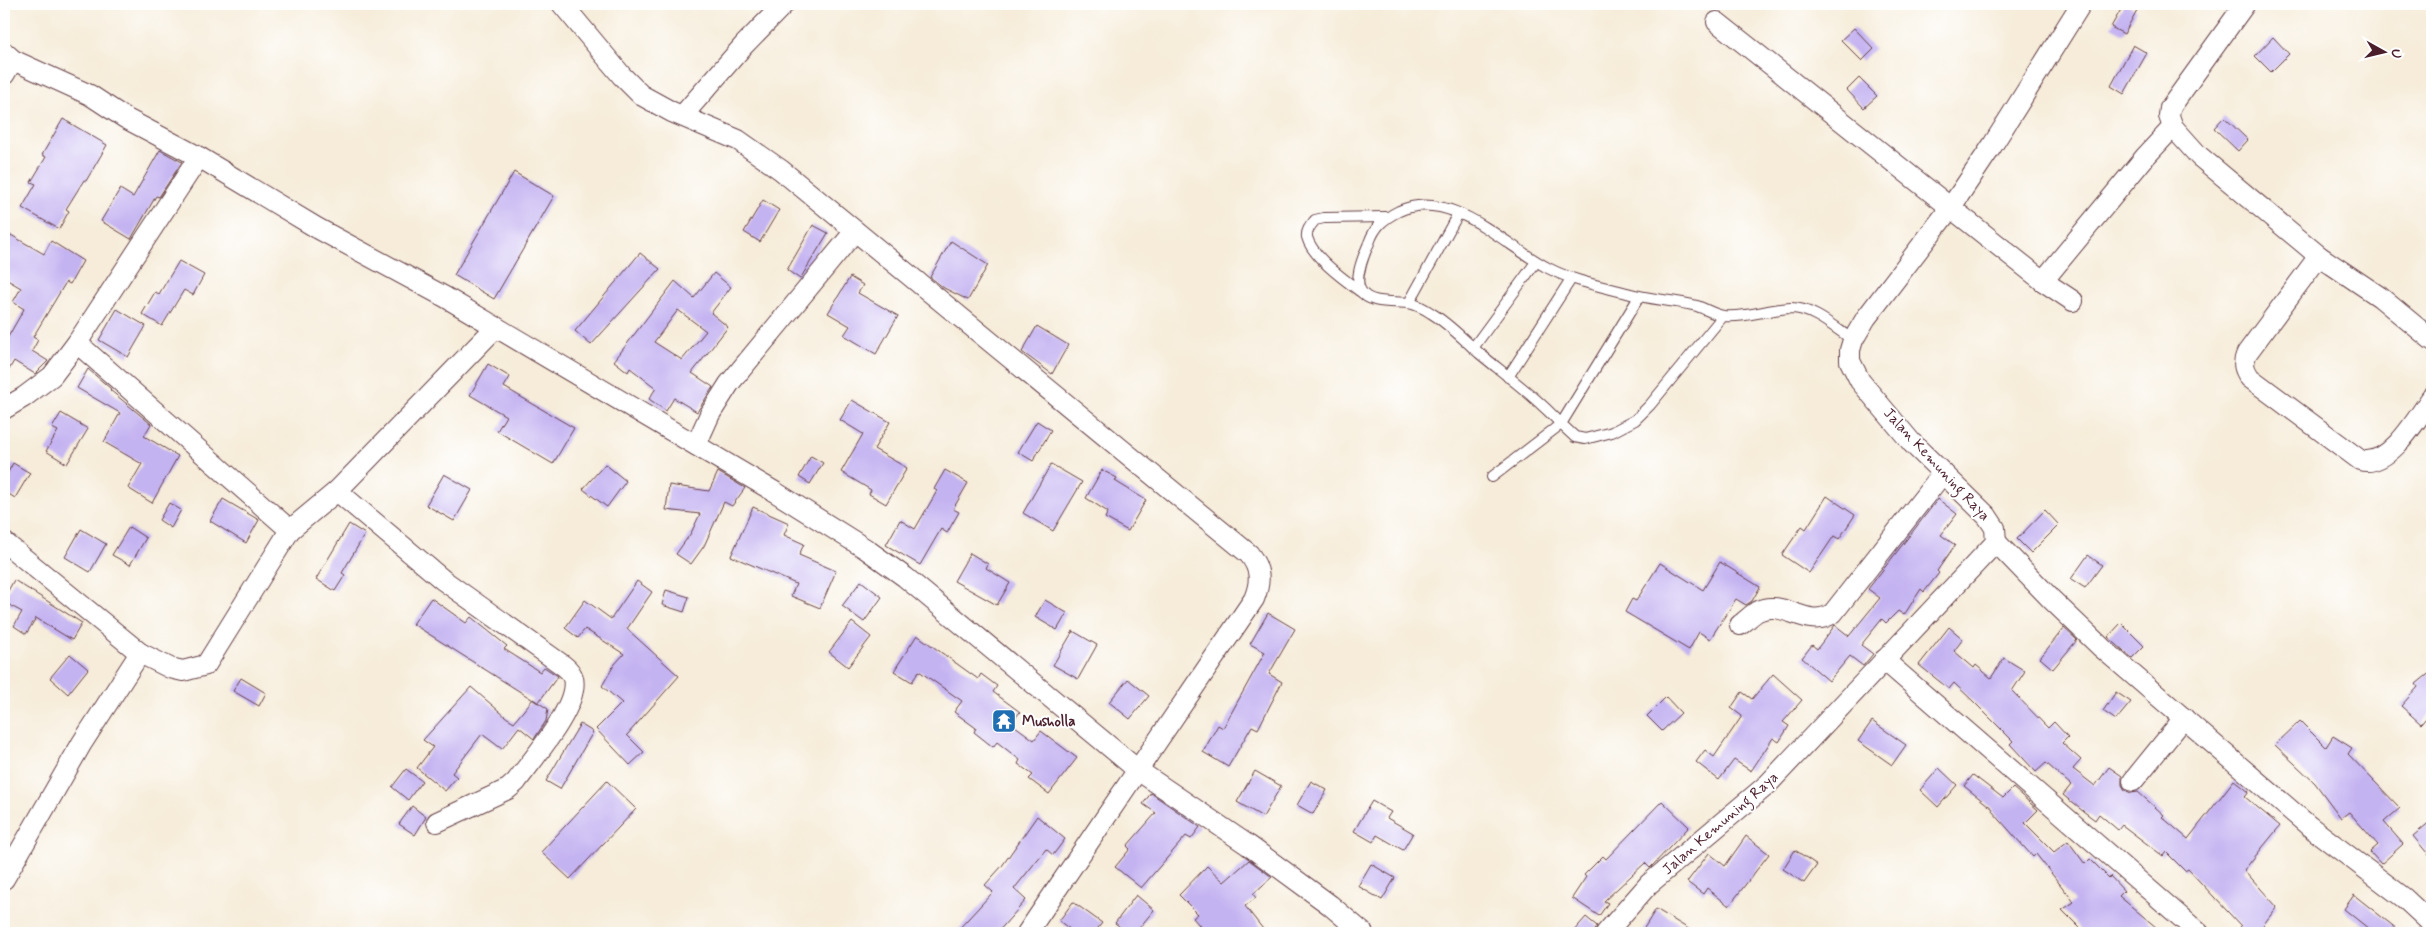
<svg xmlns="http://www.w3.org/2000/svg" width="2436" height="937" font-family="Mynerve,sans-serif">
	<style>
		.building { fill: #c4b3f1; fill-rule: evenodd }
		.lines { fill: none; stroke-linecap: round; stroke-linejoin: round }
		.service-casing { stroke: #643e45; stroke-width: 12 }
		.minor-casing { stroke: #643e45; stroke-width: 22 }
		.service { stroke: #fff; stroke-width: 10 }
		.minor { stroke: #fff; stroke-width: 20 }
		.labels { text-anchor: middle; stroke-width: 4; stroke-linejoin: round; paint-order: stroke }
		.street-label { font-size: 15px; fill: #4a1f2b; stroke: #fff }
		.poi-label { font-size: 15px; font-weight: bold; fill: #4a1f2b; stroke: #fff; text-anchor: start }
	</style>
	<rect width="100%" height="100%" fill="#fff"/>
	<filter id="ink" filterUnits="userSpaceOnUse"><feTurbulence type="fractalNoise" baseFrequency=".02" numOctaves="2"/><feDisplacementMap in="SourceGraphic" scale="10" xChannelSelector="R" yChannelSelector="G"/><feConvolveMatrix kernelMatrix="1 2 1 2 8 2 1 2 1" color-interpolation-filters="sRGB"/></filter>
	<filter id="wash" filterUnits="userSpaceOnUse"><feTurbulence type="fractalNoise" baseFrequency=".0096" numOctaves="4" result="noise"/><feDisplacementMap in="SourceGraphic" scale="20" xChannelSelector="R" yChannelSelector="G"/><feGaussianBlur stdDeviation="1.12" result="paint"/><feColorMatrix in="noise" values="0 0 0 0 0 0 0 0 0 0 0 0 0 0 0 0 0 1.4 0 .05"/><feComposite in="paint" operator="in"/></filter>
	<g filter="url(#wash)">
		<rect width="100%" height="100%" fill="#f6ecd9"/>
		<g id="blocks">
			<g class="building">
				<polygon points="2124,4 2137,10 2124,34 2111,27"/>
				<polygon points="1854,28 1874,49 1862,61 1841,40"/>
				<polygon points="2273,37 2289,54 2271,72 2255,56"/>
				<polygon points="2133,45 2147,53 2124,94 2111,86"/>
				<polygon points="1859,78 1877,96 1864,108 1847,90"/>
				<polygon points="2224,117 2248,140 2238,151 2214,128"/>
				<polygon points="63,119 107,145 86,181 84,180 66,209 69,211 59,229 22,208 36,184 31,182 46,157 42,155"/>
				<polygon points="160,150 182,162 159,197 156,196 131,239 101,221 120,189 133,197"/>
				<polygon points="514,172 554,196 494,299 454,275"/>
				<polygon points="763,200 779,210 760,242 744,232"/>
				<polygon points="813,225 828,233 800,279 787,270"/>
				<polygon points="11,235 44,254 51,241 83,261 70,284 66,282 33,337 38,340 32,351 48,361 35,374 14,361 4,378 4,344 24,309 13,302 21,288 4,278 4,248"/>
				<polygon points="951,241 988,265 968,300 944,288 930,277"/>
				<polygon points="640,253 660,269 591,345 575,331"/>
				<polygon points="179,261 204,275 193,295 184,290 162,326 142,314 155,292 159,294"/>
				<path d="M714,273l17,14 -20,26 17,14 -36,46 21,14 -16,25 -23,-14 -8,13 -17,-12 7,-11 -26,-20 -2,4 -14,-11 61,-80 19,17zM678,310l28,21 -24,29 -28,-18z"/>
				<polygon points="850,277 863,285 858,293 898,316 876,354 844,335 850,326 828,313"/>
				<polygon points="117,309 146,326 128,357 99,340"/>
				<polygon points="1037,326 1068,345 1052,374 1022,352"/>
				<polygon points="488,364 510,377 504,387 574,428 553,464 497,431 506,416 470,395"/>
				<polygon points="88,369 111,389 110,390 151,424 144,436 178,456 152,503 128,488 142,464 104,442 120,413 77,388"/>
				<polygon points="852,400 890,422 874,449 907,468 886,504 869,494 871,490 841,472 863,434 840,420"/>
				<polygon points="61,413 88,429 67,464 46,451 58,431 52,428"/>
				<polygon points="1037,421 1051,430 1033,461 1018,452"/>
				<polygon points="811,456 823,463 810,484 799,477"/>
				<polygon points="13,463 30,473 15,498 4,491 4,480"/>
				<polygon points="605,464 626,481 607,507 583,489"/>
				<polygon points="1051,464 1082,482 1053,531 1023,513"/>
				<polygon points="945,470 968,483 953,509 959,512 947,533 941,529 920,565 886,545 900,520 915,529 937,491 934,489"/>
				<polygon points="1102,470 1117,478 1115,481 1146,500 1128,531 1105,518 1108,512 1086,498"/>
				<polygon points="718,472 745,488 732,506 724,502 704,546 691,564 676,554 691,533 700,514 666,510 669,485 709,491"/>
				<polygon points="444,474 472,490 454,521 426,505"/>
				<polygon points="1827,496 1855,515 1839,539 1834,536 1809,573 1782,555 1802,526 1806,529"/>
				<polygon points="223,499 259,520 246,543 210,521"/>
				<polygon points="1938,499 1957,514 1941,535 1955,545 1937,571 1939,573 1924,592 1921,589 1904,615 1898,611 1886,623 1882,619 1861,645 1873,654 1863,666 1850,656 1829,681 1802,658 1812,645 1817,649 1835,625 1849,636 1880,598 1868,589"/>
				<polygon points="169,503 181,510 171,528 159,520"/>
				<polygon points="753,507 789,523 784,535 804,544 799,555 836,571 820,608 791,596 796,584 731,556"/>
				<polygon points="2045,510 2059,525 2031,553 2017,539"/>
				<polygon points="349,524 365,534 342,573 345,575 335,591 316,579"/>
				<polygon points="129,527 146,538 130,565 112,555"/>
				<polygon points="81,529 106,544 90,572 65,557"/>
				<polygon points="970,553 988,564 986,568 1010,583 997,605 954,581"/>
				<polygon points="2088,555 2102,565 2085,588 2071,579"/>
				<polygon points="1720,562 1760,587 1752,601 1746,605 1736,599 1710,639 1699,632 1689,650 1625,612 1632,599 1636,601 1660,563 1703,590"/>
				<polygon points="14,580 82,623 72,640 36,618 26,634 14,626 22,612 4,602 4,598"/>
				<polygon points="637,581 652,592 627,629 679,676 627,735 644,752 630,765 596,729 622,703 602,686 614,665 624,654 585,629 578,638 565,628 585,600 611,619"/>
				<polygon points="861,581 882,597 864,622 842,606"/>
				<polygon points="666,590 689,597 684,612 662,605"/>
				<polygon points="431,598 466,623 471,617 507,646 504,649 540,672 544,667 558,676 538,703 413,624"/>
				<polygon points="1045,600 1067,613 1057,630 1035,617"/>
				<polygon points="1268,613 1295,629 1269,674 1282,682 1258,729 1252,726 1228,767 1203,752 1218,725 1223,728 1265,652 1250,644"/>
				<polygon points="852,622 871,637 848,667 829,652"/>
				<polygon points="2121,623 2144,646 2132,658 2108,637"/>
				<polygon points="1949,627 1963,639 1954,651 1974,668 1976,665 1991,678 2004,658 2025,671 2012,691 2048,728 2054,722 2068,737 2062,743 2081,760 2073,769 2095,786 2109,767 2122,776 2122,785 2125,790 2131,793 2138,792 2164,815 2162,817 2188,839 2234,780 2249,792 2245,797 2280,826 2244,870 2277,907 2257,933 2236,933 2241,926 2188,869 2185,871 2166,852 2163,856 2122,825 2118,830 2099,814 2095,820 2079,808 2063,795 2071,785 2046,763 2036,772 2010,744 2013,741 1974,702 1954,683 1949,689 1919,665"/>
				<polygon points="2064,628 2077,640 2053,669 2040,658"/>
				<polygon points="1073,631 1097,645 1078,679 1053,665"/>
				<polygon points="917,635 978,679 981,674 997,686 993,692 1020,712 1011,723 1034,740 1041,731 1077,758 1049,794 1029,779 1033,775 1018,764 1020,760 997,742 993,747 974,732 976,728 954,712 962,701 919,671 912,682 894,671"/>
				<polygon points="70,654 88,669 68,694 50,678"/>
				<polygon points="2432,671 2432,711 2421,724 2401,706 2418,687 2416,684"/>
				<polygon points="1773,674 1802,700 1783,722 1789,726 1779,742 1773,738 1751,771 1734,760 1719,780 1696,762 1705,750 1714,757 1742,716 1731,708 1742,692 1752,699"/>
				<polygon points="241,678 266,693 259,706 233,691"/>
				<polygon points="1128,679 1149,696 1130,719 1109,702"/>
				<polygon points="471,687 506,717 514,722 533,699 548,709 546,721 534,739 519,727 502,749 482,734 452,773 457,777 445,791 417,768 433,747 423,740"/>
				<polygon points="2116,692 2131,702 2116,720 2103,711"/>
				<polygon points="1666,697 1681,713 1662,731 1647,716"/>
				<polygon points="1872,721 1906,745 1892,765 1858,741"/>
				<polygon points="2300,721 2326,747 2333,736 2352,748 2348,754 2400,808 2384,822 2403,844 2381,864 2370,852 2378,845 2349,812 2341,818 2315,783 2275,745"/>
				<polygon points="580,724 593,732 560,789 546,781"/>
				<polygon points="1939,768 1957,785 1938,807 1920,790"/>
				<polygon points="406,769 422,781 408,800 392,787"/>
				<polygon points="1255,771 1281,786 1263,817 1237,802"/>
				<polygon points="1973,775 2003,798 2013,788 2038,810 2025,823 2054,852 2068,841 2085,864 2090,859 2109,878 2110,876 2124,891 2119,896 2163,933 2085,933 2062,910 2074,902 2036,854 2033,857 1992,811 1993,809 1964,786"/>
				<polygon points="607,781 636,809 570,879 541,852"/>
				<polygon points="1311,781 1327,790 1313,814 1297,805"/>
				<polygon points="1151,793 1200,827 1191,839 1186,836 1141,888 1115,867 1130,849 1127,846 1156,813 1143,804"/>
				<polygon points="1372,801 1391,812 1387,818 1413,833 1403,850 1377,835 1373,842 1354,831"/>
				<polygon points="1662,801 1689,827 1652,866 1650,868 1645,863 1604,901 1608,903 1599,916 1572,898 1586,877 1584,875 1603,856 1606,859"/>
				<polygon points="412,806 426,817 415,835 399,824"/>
				<polygon points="1037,816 1065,839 1053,855 1046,849 1014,889 1026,900 997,933 955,933 993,892 985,885 1002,866"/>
				<polygon points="2432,820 2432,859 2413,836"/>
				<polygon points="1746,836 1769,854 1729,906 1707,888 1703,894 1687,882 1709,853 1725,866"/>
				<polygon points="1795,850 1817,865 1804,883 1783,869"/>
				<polygon points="1249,860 1272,877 1253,894 1256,898 1245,906 1266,933 1206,933 1193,918 1198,914 1179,895 1207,866 1224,882"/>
				<polygon points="1371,864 1395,878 1382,900 1358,886"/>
				<polygon points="1136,895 1154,910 1135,933 1128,933 1115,923"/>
				<polygon points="2354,895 2402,933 2374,933 2344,909"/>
				<polygon points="1073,902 1102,923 1094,933 1075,933 1059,921"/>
				<polygon points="1656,909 1695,933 1641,933"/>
				<polygon points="1586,917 1597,926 1594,933 1572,933"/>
			</g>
		</g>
	</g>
	<g filter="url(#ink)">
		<use href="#blocks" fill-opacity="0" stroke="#643e45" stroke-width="1"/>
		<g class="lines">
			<defs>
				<g id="service">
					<path d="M1361,292c-15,-11 -49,-35 -54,-55 -1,-7 4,-12 8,-17l9,-2 62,-1"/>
					<polyline points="1639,297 1561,424 1575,437 1585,439 1612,432 1635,420 1650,405 1723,316"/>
					<polyline points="1409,303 1458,214"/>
					<polyline points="1473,348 1536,262"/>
					<polyline points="1508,377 1571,279"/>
					<path d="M1492,477l69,-53c-25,-27 -54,-48 -82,-71 -15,-13 -31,-30 -48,-40 -6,-4 -16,-9 -23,-10 -14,-2 -38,2 -47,-12 -8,-12 3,-36 8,-48 6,-17 14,-24 30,-32 52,-24 106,35 149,57 25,13 52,18 79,25 23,7 47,7 70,13 9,3 18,9 27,10 23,2 44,-7 67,-8 22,0 44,20 62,32"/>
				</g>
				<g id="minor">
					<path d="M562,4l60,72 19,19 31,17 66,28 43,30 468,384c12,15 12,28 5,45l-227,334"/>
					<polyline points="2245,4 2170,108 2169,116 2173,127 2199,156 2319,256 2380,297 2432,340"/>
					<polyline points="1717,22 2043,281 2073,301"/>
					<polyline points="4,52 13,60 90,95 125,118 199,157 317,228 445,297 775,492 866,549 905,577 1139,771 1248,845 1330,905 1363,933"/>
					<polyline points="4,75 13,60"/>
					<polyline points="683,115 744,45 784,4"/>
					<path d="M2319,256l-72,97c-5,11 -3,16 3,25l110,82c29,9 58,-43 72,-63"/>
					<polyline points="2043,281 2145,157 2173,127"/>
					<polyline points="77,343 290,530"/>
					<polyline points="4,409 24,397 52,376 77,343 199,157"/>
					<polyline points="696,445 710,414 729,384 855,231"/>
					<path d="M337,491l106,89 121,86c4,3 7,6 9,12 7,27 -41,82 -57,104l-8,7 -71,33"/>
					<polyline points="4,542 140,653 170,668 183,671 206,665 290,530 337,491 496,327"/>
					<polyline points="1996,542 2052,600 2102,648 2309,826 2404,898 2432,924"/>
					<path d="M1740,625c6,-4 12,-11 18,-14 26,-13 49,20 75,2l110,-140"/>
					<polyline points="1884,660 2199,933"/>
					<polyline points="2133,781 2184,718"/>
					<polyline points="4,879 82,743 140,653"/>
					<polyline points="1606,933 1649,884 1767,785 1996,542 1995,528 1987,516 1912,443 1860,381 1850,361 1850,350 1853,340 1866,318 1951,207 1992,146 2081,4"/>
				</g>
			</defs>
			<use href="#service" class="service-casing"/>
			<use href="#minor" class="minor-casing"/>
			<use href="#service" class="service"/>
			<use href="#minor" class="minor"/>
		</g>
	</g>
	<defs>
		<symbol id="temple-square" viewBox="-11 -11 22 22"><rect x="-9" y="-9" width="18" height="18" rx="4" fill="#1f6fb2" stroke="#fff"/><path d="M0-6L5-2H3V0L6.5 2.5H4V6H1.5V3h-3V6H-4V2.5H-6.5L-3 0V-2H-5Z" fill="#fff"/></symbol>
	</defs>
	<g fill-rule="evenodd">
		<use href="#temple-square" x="990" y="707" width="28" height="28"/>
	</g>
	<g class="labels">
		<g class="street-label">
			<text transform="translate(1937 464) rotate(47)" y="5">Jalan Kemuning Raya</text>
			<text transform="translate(1720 823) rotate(-41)" y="5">Jalan Kemuning Raya</text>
		</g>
		<g class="poi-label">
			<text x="1022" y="726">Musholla</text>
		</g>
	</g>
	<rect width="2436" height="937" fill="none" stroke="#fff" stroke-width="20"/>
	<g transform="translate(2384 52) rotate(98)" stroke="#ffffff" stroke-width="4" paint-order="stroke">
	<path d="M0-4L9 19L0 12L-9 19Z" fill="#4a1f2b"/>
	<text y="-8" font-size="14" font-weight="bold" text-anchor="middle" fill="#4a1f2b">U</text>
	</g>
</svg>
